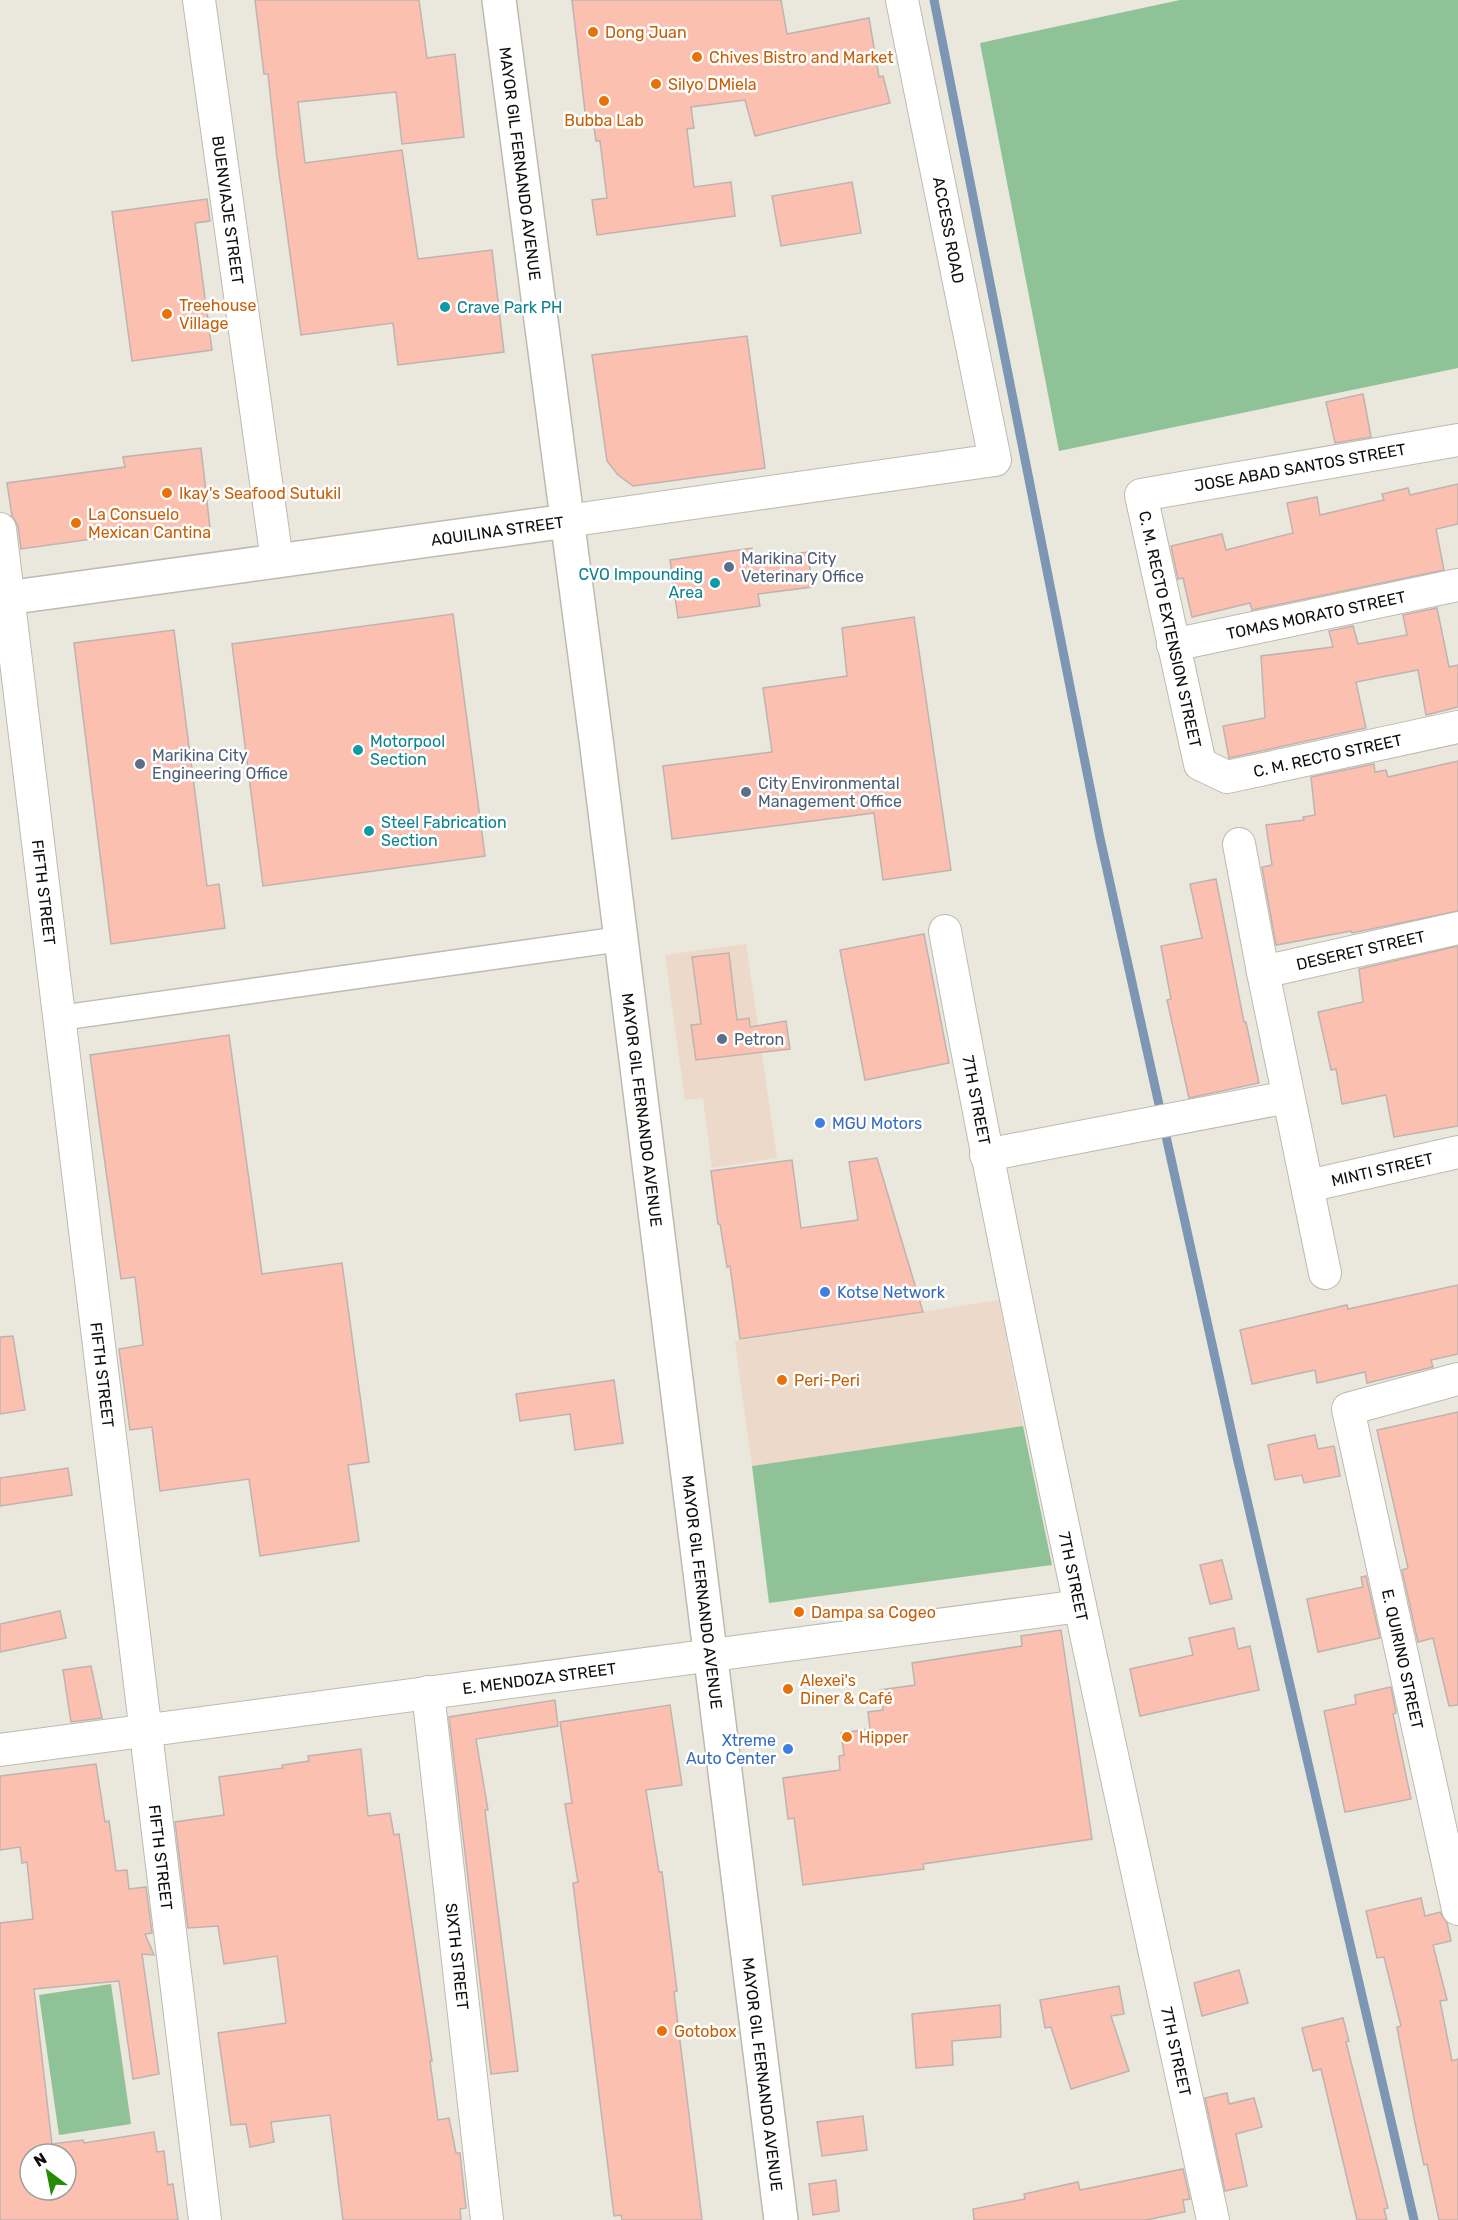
<svg xmlns="http://www.w3.org/2000/svg" width="1458" height="2220" font-family="Rubik,sans-serif">
	<style>
		.commercial { fill: #ecd9ca }
		.green { fill: #8fc296 }
		.lines { fill: none; stroke-linecap: round; stroke-linejoin: round }
		.stream { stroke: #7c96b4; stroke-width: 9 }
		.building { fill: #fcc0b1; stroke: #beb3b0; stroke-width: 1.5; fill-rule: evenodd }
		.pedestrian-casing { stroke: #bebab1; stroke-width: 27 }
		.minor-casing { stroke: #bebab1; stroke-width: 34 }
		.tertiary-casing { stroke: #bebab1; stroke-width: 36 }
		.pedestrian { stroke: #fff; stroke-width: 24 }
		.minor { stroke: #fff; stroke-width: 32 }
		.tertiary { stroke: #fff; stroke-width: 33 }
		.food-dot { fill: #e8710a; stroke: #fff; stroke-width: 2 }
		.culture-dot { fill: #0f9aa8; stroke: #fff; stroke-width: 2 }
		.service-dot { fill: #5c6f8a; stroke: #fff; stroke-width: 2 }
		.shop-dot { fill: #3f7fe0; stroke: #fff; stroke-width: 2 }
		.labels { text-anchor: middle; stroke-width: 5; stroke-linejoin: round; paint-order: stroke }
		.food-label { font-size: 16px; fill: #c56008; stroke: #fff; text-anchor: start }
		.street-label { font-size: 16px; fill: #0f0e0b; stroke: #fff }
		.culture-label { font-size: 16px; fill: #0d838f; stroke: #fff; text-anchor: start }
		.service-label { font-size: 16px; fill: #4e5e75; stroke: #fff; text-anchor: start }
		.shop-label { font-size: 16px; fill: #366cbe; stroke: #fff; text-anchor: start }
	</style>
	<rect width="100%" height="100%" fill="#eae7dd"/>
	<g class="commercial">
		<polygon points="746,944 777,1158 712,1168 703,1098 685,1100 665,955"/>
		<polygon points="999,1300 1023,1426 752,1466 735,1341"/>
	</g>
	<g class="green">
		<polygon points="1180,0 1458,0 1458,368 1059,451 980,43"/>
		<polygon points="1023,1426 1052,1565 769,1603 752,1466"/>
		<polygon points="111,1984 131,2124 59,2135 39,1995"/>
	</g>
	<g class="lines">
		<polyline class="stream" points="934,0 1100,838 1237,1457 1414,2220"/>
	</g>
	<g class="building">
		<polygon points="255,0 419,0 427,58 455,54 464,137 402,144 396,92 298,102 305,163 402,150 418,259 492,250 504,352 398,365 393,323 301,335 277,158 268,74 264,74"/>
		<polygon points="572,0 781,0 787,34 869,18 879,77 883,76 890,103 755,136 745,100 691,107 694,128 687,129 694,187 731,182 735,216 597,235 592,200 607,198 600,141 596,141 593,120 586,120"/>
		<polygon points="852,182 861,233 781,246 772,196"/>
		<polygon points="207,199 210,221 195,223 212,350 132,361 112,212"/>
		<polygon points="747,336 765,468 633,486 618,475 607,461 592,355"/>
		<polygon points="1363,394 1371,437 1335,443 1326,402"/>
		<polygon points="201,448 210,528 135,536 135,533 21,549 18,526 12,516 7,483 125,467 123,457"/>
		<polygon points="1458,484 1458,524 1436,529 1444,570 1252,610 1250,603 1192,617 1183,578 1178,579 1171,546 1222,534 1226,550 1293,533 1287,503 1317,497 1320,515 1384,500 1382,494 1408,488 1410,495"/>
		<polygon points="752,548 753,559 808,552 812,587 758,594 760,606 678,618 670,560"/>
		<polygon points="1437,608 1449,667 1458,665 1458,707 1426,715 1418,670 1356,682 1366,728 1229,758 1223,726 1265,718 1261,656 1333,647 1329,631 1353,626 1358,644 1407,635 1403,615"/>
		<polygon points="453,614 485,856 263,886 232,644"/>
		<polygon points="914,617 951,870 883,880 874,813 672,839 663,766 772,752 763,688 847,676 842,628"/>
		<polygon points="174,630 207,886 219,884 225,928 111,944 74,643"/>
		<polygon points="1458,761 1458,911 1352,933 1351,931 1276,945 1262,867 1272,865 1266,825 1304,820 1303,817 1315,815 1311,777 1374,764 1375,772 1386,770 1388,777"/>
		<polygon points="1216,879 1244,1022 1246,1022 1259,1083 1189,1098 1167,1000 1171,999 1161,946 1202,938 1190,884"/>
		<polygon points="924,934 949,1063 865,1080 840,950"/>
		<polygon points="1458,946 1458,1126 1394,1137 1386,1095 1342,1104 1336,1069 1331,1070 1318,1012 1363,1002 1359,969"/>
		<polygon points="729,953 737,1020 749,1018 750,1027 786,1021 790,1049 696,1060 691,1025 701,1024 692,957"/>
		<polygon points="229,1035 262,1274 342,1263 369,1462 348,1465 359,1541 260,1556 249,1479 160,1491 152,1427 130,1430 119,1349 143,1345 135,1277 121,1279 90,1055"/>
		<polygon points="877,1158 923,1312 740,1339 730,1266 727,1267 720,1224 718,1224 711,1171 792,1160 801,1228 858,1220 849,1162"/>
		<polygon points="1458,1285 1458,1354 1431,1360 1433,1367 1367,1383 1365,1372 1317,1383 1315,1370 1252,1384 1240,1330 1347,1305 1348,1309"/>
		<polygon points="13,1336 25,1410 0,1414 0,1337"/>
		<polygon points="614,1380 623,1443 575,1450 570,1414 520,1421 516,1394"/>
		<polygon points="1458,1412 1458,1705 1449,1706 1433,1638 1418,1642 1402,1570 1408,1568 1377,1430"/>
		<polygon points="1315,1435 1318,1449 1334,1446 1340,1476 1304,1483 1302,1475 1275,1480 1268,1445"/>
		<polygon points="68,1468 72,1495 0,1506 0,1478"/>
		<polygon points="1222,1560 1232,1599 1210,1604 1200,1565"/>
		<polygon points="1366,1576 1380,1638 1318,1652 1307,1599 1363,1587 1361,1577"/>
		<polygon points="60,1611 66,1638 0,1652 0,1624"/>
		<polygon points="1234,1628 1238,1649 1250,1646 1259,1690 1140,1716 1130,1669 1193,1655 1189,1638"/>
		<polygon points="1061,1630 1092,1839 923,1864 924,1869 803,1885 794,1818 788,1819 783,1778 840,1770 839,1756 844,1755 841,1733 870,1729 868,1712 883,1710 880,1690 915,1685 912,1663 1022,1646 1021,1636"/>
		<polygon points="91,1666 102,1718 71,1722 63,1670"/>
		<polygon points="1391,1687 1396,1713 1393,1714 1411,1799 1345,1812 1324,1711 1356,1704 1355,1695"/>
		<polygon points="555,1700 558,1726 476,1739 488,1810 485,1810 518,2071 491,2074 449,1717"/>
		<polygon points="670,1705 682,1785 646,1790 659,1872 662,1872 677,1991 674,1992 702,2220 622,2220 621,2215 614,2216 573,1883 578,1882 565,1804 572,1803 560,1722"/>
		<polygon points="361,1749 368,1816 390,1813 394,1835 399,1834 432,2061 430,2061 438,2120 449,2118 456,2153 460,2153 466,2208 460,2209 461,2220 343,2220 330,2115 271,2122 274,2142 250,2147 246,2124 231,2125 218,2033 286,2023 277,1956 224,1964 218,1926 188,1928 175,1822 224,1815 219,1777 283,1768 282,1765 309,1761 308,1756"/>
		<path d="M96,1764l9,58 4,-1 7,50 11,-1 2,19 17,-2 6,46 -7,1 9,21 -12,-1 17,120 -26,5 -14,-98 -85,8 18,155 31,-4 1,3 70,-11 3,20 7,-1 4,34 5,-1 5,36h-178v-297l33,-4 -6,-57 -5,1 -2,-16 -20,3v-74zM30,2154h36v36h-36z"/>
		<polygon points="1421,1898 1425,1916 1440,1912 1447,1923 1451,1941 1433,1945 1447,2000 1440,2001 1452,2061 1458,2059 1458,2220 1439,2220 1427,2164 1424,2165 1415,2123 1397,2027 1401,2026 1384,1957 1377,1958 1366,1911"/>
		<polygon points="1239,1970 1248,2003 1202,2016 1194,1983"/>
		<polygon points="1119,1986 1124,2014 1111,2016 1129,2071 1071,2089 1051,2027 1045,2028 1040,2000"/>
		<polygon points="1000,2005 1001,2037 952,2041 953,2065 916,2068 912,2014"/>
		<polygon points="1343,2018 1349,2041 1346,2042 1388,2208 1384,2209 1387,2220 1357,2220 1321,2069 1313,2071 1302,2028"/>
		<polygon points="1227,2093 1229,2104 1254,2098 1262,2127 1236,2134 1247,2186 1225,2191 1205,2098"/>
		<polygon points="863,2116 867,2150 822,2156 817,2122"/>
		<polygon points="1183,2169 1190,2199 1183,2200 1185,2212 1146,2220 974,2220 973,2209 1025,2199 1024,2194 1078,2182 1080,2190"/>
		<polygon points="836,2180 839,2211 813,2215 809,2184"/>
	</g>
	<g class="lines">
		<defs>
			<polyline id="pedestrian" points="60,1018 621,939"/>
			<g id="minor">
				<path id="s1" d="M199,0l78,561"/>
				<path id="s2" d="M1458,440l-317,55 59,269 27,13 231,-50"/>
				<polyline points="567,521 995,460 902,0"/>
				<path id="s3" d="M0,529l205,1691"/>
				<path id="s4" d="M1173,645l285,-60"/>
				<polyline points="1239,844 1263,972 1325,1273"/>
				<path id="s5" d="M945,931c79,432 175,860 268,1289"/>
				<path id="s6" d="M1263,972l195,-44"/>
				<polyline points="986,1155 1288,1097"/>
				<path id="s7" d="M1308,1186l150,-34"/>
				<path id="s8" d="M1458,1379l-110,30 110,500"/>
				<path id="s9" d="M428,1692l59,528"/>
				<path id="s10" d="M0,1750l1080,-144"/>
			</g>
			<g id="tertiary">
				<path id="s11" d="M499,0l98,747 184,1473"/>
				<path id="s12" d="M0,599l567,-78"/>
			</g>
		</defs>
		<use href="#pedestrian" class="pedestrian-casing"/>
		<use href="#minor" class="minor-casing"/>
		<use href="#tertiary" class="tertiary-casing"/>
		<use href="#pedestrian" class="pedestrian"/>
		<use href="#minor" class="minor"/>
		<use href="#tertiary" class="tertiary"/>
	</g>
	<g class="food-dot">
		<circle cx="593" cy="32" r="6"/>
		<circle cx="697" cy="57" r="6"/>
		<circle cx="656" cy="84" r="6"/>
		<circle cx="604" cy="101" r="6"/>
		<circle cx="167" cy="314" r="6"/>
		<circle cx="167" cy="493" r="6"/>
		<circle cx="76" cy="523" r="6"/>
		<circle cx="782" cy="1380" r="6"/>
		<circle cx="799" cy="1612" r="6"/>
		<circle cx="788" cy="1689" r="6"/>
		<circle cx="847" cy="1737" r="6"/>
		<circle cx="662" cy="2031" r="6"/>
	</g>
	<g class="culture-dot">
		<circle cx="445" cy="307" r="6"/>
		<circle cx="715" cy="583" r="6"/>
		<circle cx="358" cy="750" r="6"/>
		<circle cx="369" cy="831" r="6"/>
	</g>
	<g class="service-dot">
		<circle cx="729" cy="567" r="6"/>
		<circle cx="140" cy="764" r="6"/>
		<circle cx="746" cy="792" r="6"/>
		<circle cx="722" cy="1039" r="6"/>
	</g>
	<g class="shop-dot">
		<circle cx="820" cy="1123" r="6"/>
		<circle cx="825" cy="1292" r="6"/>
		<circle cx="788" cy="1749" r="6"/>
	</g>
	<g class="labels">
		<g class="food-label">
			<text x="605" y="38">Dong Juan</text>
			<text x="709" y="63">Chives Bistro and Market</text>
			<text x="668" y="90">Silyo DMiela</text>
			<text x="604" y="126" text-anchor="middle">Bubba Lab</text>
			<text x="179" y="311">Treehouse<tspan x="179" dy="18">Village</tspan></text>
			<text x="179" y="499">Ikay's Seafood Sutukil</text>
			<text x="88" y="520">La Consuelo<tspan x="88" dy="18">Mexican Cantina</tspan></text>
			<text x="794" y="1386">Peri-Peri</text>
			<text x="811" y="1618">Dampa sa Cogeo</text>
			<text x="800" y="1686">Alexei's<tspan x="800" dy="18">Diner &amp; Café</tspan></text>
			<text x="859" y="1743">Hipper</text>
			<text x="674" y="2037">Gotobox</text>
		</g>
		<g class="street-label">
			<text dy="6" stroke="none"><textPath href="#s11" startOffset="165">MAYOR GIL FERNANDO AVENUE</textPath></text>
			<text dy="6" stroke="none"><textPath href="#s1" startOffset="212">BUENVIAJE STREET</textPath></text>
			<text transform="translate(949 230) rotate(79)" y="6">ACCESS ROAD</text>
			<text transform="translate(1300 467) rotate(-10)" y="6">JOSE ABAD SANTOS STREET</text>
			<text dy="6" stroke="none"><textPath href="#s12" startOffset="502">AQUILINA STREET</textPath></text>
			<text dy="6" stroke="none"><textPath href="#s4" startOffset="146">TOMAS MORATO STREET</textPath></text>
			<text dy="6" stroke="none"><textPath href="#s2" startOffset="459">C. M. RECTO EXTENSION STREET</textPath></text>
			<text dy="6" stroke="none"><textPath href="#s2" startOffset="730">C. M. RECTO STREET</textPath></text>
			<text dy="6" stroke="none"><textPath href="#s3" startOffset="366">FIFTH STREET</textPath></text>
			<text dy="6" stroke="none"><textPath href="#s6" startOffset="100">DESERET STREET</textPath></text>
			<text dy="6" stroke="none"><textPath href="#s5" startOffset="172">7TH STREET</textPath></text>
			<text dy="6" stroke="none"><textPath href="#s11" startOffset="1119">MAYOR GIL FERNANDO AVENUE</textPath></text>
			<text dy="6" stroke="none"><textPath href="#s7" startOffset="76">MINTI STREET</textPath></text>
			<text dy="6" stroke="none"><textPath href="#s3" startOffset="852">FIFTH STREET</textPath></text>
			<text dy="6" stroke="none"><textPath href="#s5" startOffset="658">7TH STREET</textPath></text>
			<text dy="6" stroke="none"><textPath href="#s11" startOffset="1605">MAYOR GIL FERNANDO AVENUE</textPath></text>
			<text dy="6" stroke="none"><textPath href="#s8" startOffset="370">E. QUIRINO STREET</textPath></text>
			<text dy="6" stroke="none"><textPath href="#s10" startOffset="544">E. MENDOZA STREET</textPath></text>
			<text dy="6" stroke="none"><textPath href="#s3" startOffset="1338">FIFTH STREET</textPath></text>
			<text dy="6" stroke="none"><textPath href="#s9" startOffset="266">SIXTH STREET</textPath></text>
			<text dy="6" stroke="none"><textPath href="#s5" startOffset="1144">7TH STREET</textPath></text>
			<text dy="6" stroke="none"><textPath href="#s11" startOffset="2091">MAYOR GIL FERNANDO AVENUE</textPath></text>
		</g>
		<g class="culture-label">
			<text x="457" y="313">Crave Park PH</text>
			<text x="703" y="580" text-anchor="end">CVO Impounding<tspan x="703" dy="18">Area</tspan></text>
			<text x="370" y="747">Motorpool<tspan x="370" dy="18">Section</tspan></text>
			<text x="381" y="828">Steel Fabrication<tspan x="381" dy="18">Section</tspan></text>
		</g>
		<g class="service-label">
			<text x="741" y="564">Marikina City<tspan x="741" dy="18">Veterinary Office</tspan></text>
			<text x="152" y="761">Marikina City<tspan x="152" dy="18">Engineering Office</tspan></text>
			<text x="758" y="789">City Environmental<tspan x="758" dy="18">Management Office</tspan></text>
			<text x="734" y="1045">Petron</text>
		</g>
		<g class="shop-label">
			<text x="832" y="1129">MGU Motors</text>
			<text x="837" y="1298">Kotse Network</text>
			<text x="776" y="1746" text-anchor="end">Xtreme<tspan x="776" dy="18">Auto Center</tspan></text>
		</g>
	</g>
	<g transform="translate(48 2172) rotate(328)"><circle r="28" fill="#ffffff" stroke="#9f9f9d" stroke-width="1.5"/>
	<path d="M0-4.5L10 22L0 15L-10 22Z" fill="#268c05"/>
	<text y="-9" font-size="16" font-weight="bold" text-anchor="middle" fill="#0f0e0b">N</text>
	</g>
</svg>
